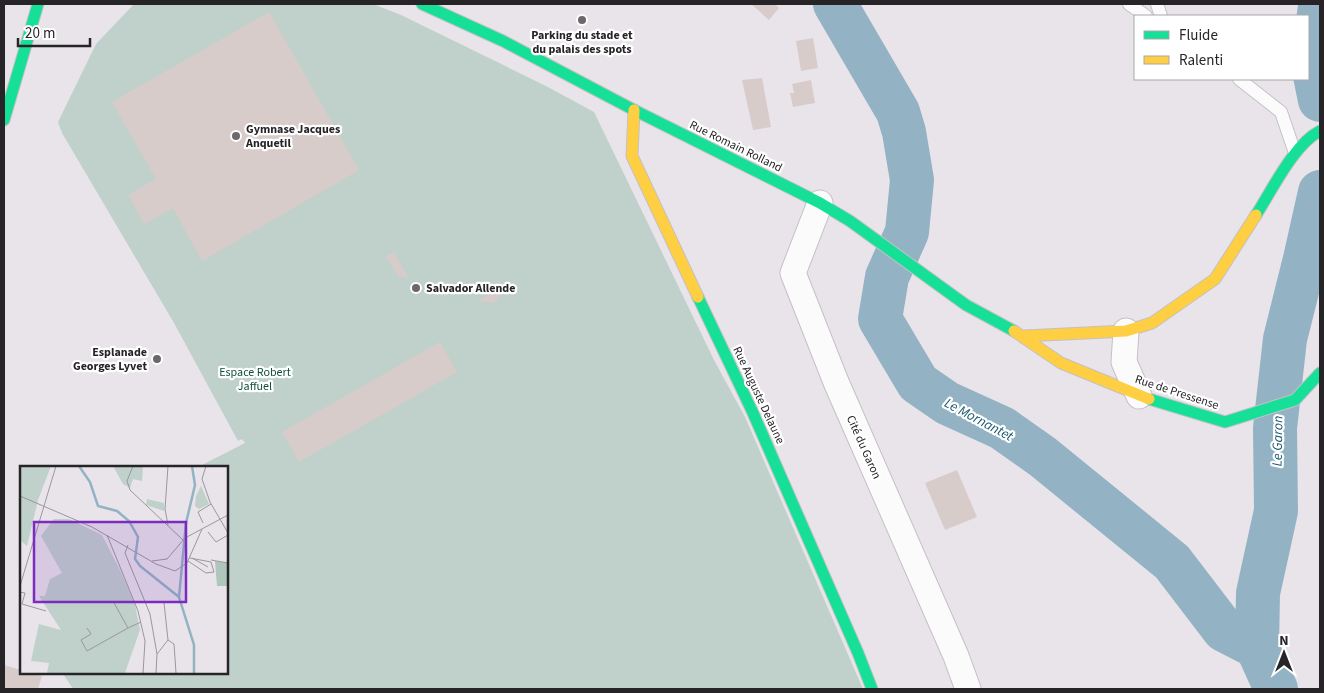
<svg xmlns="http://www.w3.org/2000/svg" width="1324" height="693" font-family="'Source Sans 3',sans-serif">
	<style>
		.green { fill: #bfd1ca }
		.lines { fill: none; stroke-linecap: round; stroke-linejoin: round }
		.river { stroke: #93b3c4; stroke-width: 44 }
		.building { fill: #d8cccb }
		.lane-casing { stroke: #c4c1c5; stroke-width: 14 }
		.street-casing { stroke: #c4c1c5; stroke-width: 27 }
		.fast-casing { stroke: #c4c1c5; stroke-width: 13 }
		.slow-casing { stroke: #c4c1c5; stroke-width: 13 }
		.lane { stroke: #fcfbfc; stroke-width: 12 }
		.street { stroke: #fcfbfc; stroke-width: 25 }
		.fast { stroke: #16e098; stroke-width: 11 }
		.slow { stroke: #ffcf43; stroke-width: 11 }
		.poi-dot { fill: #6b676b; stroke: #fff; stroke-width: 2 }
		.labels { text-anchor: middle; stroke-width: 4.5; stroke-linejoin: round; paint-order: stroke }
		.poi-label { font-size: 12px; font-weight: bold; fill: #272427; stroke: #fff; text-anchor: start }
		.street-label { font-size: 12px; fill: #272427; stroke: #fff }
		.park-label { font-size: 12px; fill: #125039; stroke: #fff }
		.water-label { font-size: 14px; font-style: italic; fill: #19586f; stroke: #fff }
		.inset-river { fill: none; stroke: #93b3c4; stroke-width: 2.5 }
		.inset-road { fill: none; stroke: #9b979c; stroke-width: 1 }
		.view { fill: #7b2cbf; fill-opacity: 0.15; stroke: #7b2cbf; stroke-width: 2.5 }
		.inset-edge { fill: none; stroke: #272427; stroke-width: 2.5 }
	</style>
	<rect width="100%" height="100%" fill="#e9e4ea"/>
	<polygon class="green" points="134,4 373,4 401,15 546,86 594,112 714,360 745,417 863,689 73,689 62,672 226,672 226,467 198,467 245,443 242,439 238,441 174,323 62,133 58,122 96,44"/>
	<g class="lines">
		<g class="river">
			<polyline points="835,4 898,112 904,132 912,180 907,232 887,277 880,319 918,383 947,403 1002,428 1043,457 1172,562 1224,630 1257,647"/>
			<polyline points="1320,7 1312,61 1320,100"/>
			<polyline points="1276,689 1257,647 1258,593 1276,511 1275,428 1285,339 1305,259 1320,192"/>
		</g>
	</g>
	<g class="building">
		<polygon points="751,4 775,4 779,8 769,20"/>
		<polygon points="269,12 359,170 202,261 173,208 144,224 128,195 156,179 112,102"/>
		<polygon points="813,38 818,68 801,71 796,41"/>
		<polygon points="762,78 771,127 753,130 742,80"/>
		<polygon points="811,80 815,103 793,107 790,93 794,93 792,84"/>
		<polygon points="394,252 409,279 398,276 386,256"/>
		<polygon points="504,287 498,299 493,303 478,301"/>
		<polygon points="440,342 457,372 299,462 282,432"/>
		<polygon points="957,470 977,517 945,530 925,483"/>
		<polygon points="4,665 21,670 21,672 42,676 38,689 4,689"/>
	</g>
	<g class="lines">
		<defs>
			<g id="lane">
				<polyline points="1129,4 1146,16"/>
				<polyline points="1157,4 1161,16"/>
				<polyline points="1239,79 1281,112 1295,153"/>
			</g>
			<g id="street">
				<polyline points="820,203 793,273 836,382 956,656 968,689"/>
				<polyline points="1126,331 1124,362 1139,396"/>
			</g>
			<g id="fast">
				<polyline points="422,4 503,41 634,110 820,203 850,221 966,305 1014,331"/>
				<polyline points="4,120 38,4"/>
				<path d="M1256,215c16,-25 38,-71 64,-84"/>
				<polyline points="698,297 753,413 858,653 872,689"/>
				<polyline points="1149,399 1225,422 1295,400 1320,373"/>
			</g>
			<g id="slow">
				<polyline points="634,110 632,156 698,297"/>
				<polyline points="1014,331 1061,363 1149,399"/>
				<polyline points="1024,336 1126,331 1152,323 1215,279 1256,215"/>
			</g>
		</defs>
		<use href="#lane" class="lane-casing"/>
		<use href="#street" class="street-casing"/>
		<use href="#fast" class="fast-casing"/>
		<use href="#slow" class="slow-casing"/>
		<use href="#lane" class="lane"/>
		<use href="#street" class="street"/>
		<use href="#fast" class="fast"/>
		<use href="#slow" class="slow"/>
	</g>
	<g class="poi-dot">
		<circle cx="582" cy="20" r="5"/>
		<circle cx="236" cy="136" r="5"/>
		<circle cx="416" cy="288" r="5"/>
		<circle cx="157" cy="359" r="5"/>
	</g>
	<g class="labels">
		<g class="poi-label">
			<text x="582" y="39" text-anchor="middle">Parking du stade et<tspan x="582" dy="14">du palais des spots</tspan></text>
			<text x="246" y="133">Gymnase Jacques<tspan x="246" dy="14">Anquetil</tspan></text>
			<text x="426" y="292">Salvador Allende</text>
			<text x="147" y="356" text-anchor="end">Esplanade<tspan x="147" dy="14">Georges Lyvet</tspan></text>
		</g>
		<g class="street-label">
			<text transform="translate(736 146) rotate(26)" y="4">Rue Romain Rolland</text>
			<text transform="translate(1177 392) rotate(18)" y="4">Rue de Pressense</text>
			<text transform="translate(759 395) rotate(65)" y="4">Rue Auguste Delaune</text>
			<text transform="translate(864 447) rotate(66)" y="4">Cité du Garon</text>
		</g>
		<g class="park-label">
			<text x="255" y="376">Espace Robert<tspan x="255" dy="14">Jaffuel</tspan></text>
		</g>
		<g class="water-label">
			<text transform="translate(979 419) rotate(28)" y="5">Le Mornantet</text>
			<text transform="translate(1277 441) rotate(-89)" y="5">Le Garon</text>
		</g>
	</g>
	<g transform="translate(20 466)">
		<rect width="208" height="208" fill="#e9e4ea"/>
		<path d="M0,0h31l-13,34 -11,46 -7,-6zM93,0h30l-1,15 -9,-2 -3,9 -7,-4zM181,20l8,18 -10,5 -4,-3 1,-10zM127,33l17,4v8l-18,-6zM34,53h15l33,16 18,35 15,35 5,25 -15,43h-78l2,-10 -18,-2 8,-37 22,6 -22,-34h6l5,-17 12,-6 -21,-37z" fill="#bfd1ca"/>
		<path d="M195,95l12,2v23h-10z" fill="#aec6bc"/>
		<path class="inset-river" d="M59,0l11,16 8,24 19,5 12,10 9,16 -3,22 5,7 39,31M172,0l3,19 -9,38 -7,74 15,48v28"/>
		<path class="inset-road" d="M113,0l-6,15 3,9 53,50M186,0l-4,13 8,23 18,31M0,30l72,31 64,37 19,7 12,-8 15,-34M183,57l-5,-11 13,-8M148,59l-3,-16 3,-43M188,66l8,10 12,-7M87,69l31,76 7,30 -2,32M108,79l-3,8 25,61 7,40 -1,19M172,92l16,9M191,94l17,3M132,95l15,-2 18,-21 43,-23M168,95l18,12 8,-1 -3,-10 -21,-4M0,120l36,-120M0,126l5,1 -3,11 24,7M93,135l15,27 13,-6M144,137l4,37M67,162l4,6 -10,6 6,11 41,-23M137,188l11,-14 6,4 2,29"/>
		<path class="view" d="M14,56h152v80h-152z"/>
		<rect width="208" height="208" class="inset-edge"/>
	</g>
	<rect width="1324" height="693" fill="none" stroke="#272427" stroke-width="10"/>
	<rect x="1134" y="15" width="175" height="65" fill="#ffffff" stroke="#a9a7a9"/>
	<rect x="1144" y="31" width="25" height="8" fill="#16e098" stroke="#a9a7a9"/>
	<text x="1179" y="40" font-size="15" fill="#272427">Fluide</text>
	<rect x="1144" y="56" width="25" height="8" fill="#ffcf43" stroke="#a9a7a9"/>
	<text x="1179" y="65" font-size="15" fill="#272427">Ralenti</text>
	<g transform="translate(1284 653)" stroke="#ffffff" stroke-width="4" paint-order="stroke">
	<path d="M0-4L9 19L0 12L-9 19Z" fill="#272427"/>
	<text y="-8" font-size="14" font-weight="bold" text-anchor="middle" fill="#272427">N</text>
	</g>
	<path d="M18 38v8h72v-8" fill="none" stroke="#272427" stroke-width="2.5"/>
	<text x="25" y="38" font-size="15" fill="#272427" stroke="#ffffff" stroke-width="4" paint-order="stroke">20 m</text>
</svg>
